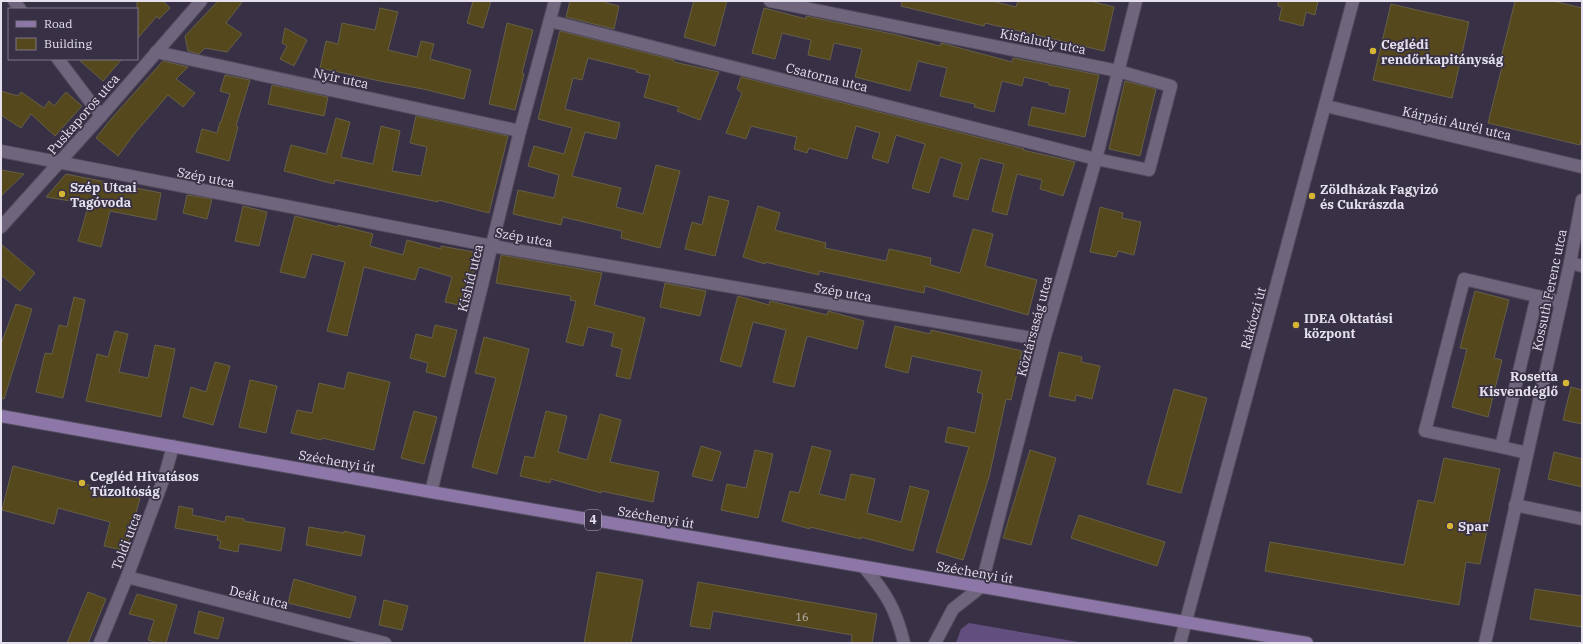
<svg xmlns="http://www.w3.org/2000/svg" width="1583" height="644" font-family="'IBM Plex Serif',serif">
	<style>
		.green { fill: #634e80 }
		.building { fill: #54481c; stroke: #665f47 }
		.lines { fill: none; stroke-linecap: round; stroke-linejoin: round }
		.street-casing { stroke: #534c5d; stroke-width: 14 }
		.primary-casing { stroke: #534c5d; stroke-width: 14 }
		.street { stroke: #6f667d; stroke-width: 12 }
		.primary { stroke: #8c77a8; stroke-width: 12 }
		.poi-dot { fill: #d5b535; stroke: #383045; stroke-width: 1.5 }
		.labels { text-anchor: middle; stroke-width: 3.5; stroke-linejoin: round; paint-order: stroke }
		.number-label { font-size: 11px; fill: #c1bab9 }
		.shield { fill: #383045; stroke: #b1abbb; stroke-width: 1 }
		.shield-label { font-size: 12px; font-weight: bold; fill: #e5e0ed }
		.street-label { font-size: 13px; fill: #e5e0ed; stroke: #383045 }
		.poi-label { font-size: 13px; font-weight: bold; fill: #e5e0ed; stroke: #383045; text-anchor: start }
	</style>
	<rect width="100%" height="100%" fill="#383045"/>
	<polygon class="green" points="969,623 1084,643 956,643 961,629"/>
	<g class="building">
		<polygon points="137,1 163,1 170,8 159,19 157,16 137,39"/>
		<polygon points="218,1 243,1 226,23 242,34 227,52 205,48 199,54 188,51 185,36"/>
		<polygon points="473,1 491,1 483,28 467,23"/>
		<polygon points="570,1 607,1 606,3 619,6 614,29 566,17"/>
		<polygon points="694,1 727,1 715,46 684,37"/>
		<polygon points="902,1 992,1 1016,7 1018,1 1090,1 1114,7 1104,51 985,23 984,26 901,6"/>
		<polygon points="1278,1 1318,1 1315,15 1306,12 1303,26 1279,20 1282,7 1278,6"/>
		<polygon points="1515,1 1553,1 1582,8 1582,136 1580,145 1488,123 1504,59 1501,58"/>
		<polygon points="1391,4 1469,22 1452,98 1373,80"/>
		<polygon points="380,8 398,12 388,50 417,57 421,41 434,44 430,59 471,70 464,99 423,89 380,81 320,68 326,41 338,44 342,23 375,30"/>
		<polygon points="764,8 806,19 806,16 897,35 940,46 941,43 945,44 1012,62 1013,58 1099,75 1085,137 1028,125 1032,107 1065,114 1070,89 1049,85 1049,83 1024,77 1022,86 1002,81 994,112 974,107 975,104 940,96 947,68 918,61 910,91 855,77 862,49 834,43 830,60 808,55 811,40 782,33 775,59 752,53"/>
		<polygon points="507,23 533,30 522,73 524,74 515,110 489,104"/>
		<polygon points="285,28 307,40 294,66 280,59 287,46 282,43"/>
		<polygon points="560,31 674,60 674,62 719,72 700,120 677,111 679,107 644,97 650,75 636,72 637,70 588,58 582,80 573,78 565,109 620,123 616,139 585,132 572,176 621,188 616,207 643,214 656,165 680,171 660,248 621,238 622,231 563,217 561,225 513,214 518,190 554,198 559,175 528,166 534,146 564,154 572,128 538,119"/>
		<polygon points="78,59 122,59 103,81"/>
		<polygon points="163,61 188,67 176,79 195,93 183,107 168,95 135,133 118,156 96,138 111,119"/>
		<polygon points="225,75 250,80 236,126 238,127 229,161 196,152 202,129 217,133 220,122 221,122 230,94 220,91"/>
		<polygon points="741,77 1024,149 1023,150 1075,162 1063,196 1040,189 1042,180 1017,174 1007,215 992,211 1004,164 980,158 968,200 953,196 962,164 940,157 929,193 912,188 925,144 896,135 888,163 872,158 880,133 856,126 847,159 809,148 807,153 794,149 797,137 751,126 746,139 726,133 742,93 737,89"/>
		<polygon points="1125,81 1156,89 1140,156 1109,149"/>
		<polygon points="272,85 328,97 324,116 268,104"/>
		<polygon points="1,91 18,96 21,92 44,108 49,101 54,106 66,92 82,106 55,136 31,114 21,128 1,115"/>
		<polygon points="416,116 508,136 489,213 438,200 438,202 335,180 334,184 284,171 291,145 326,154 336,118 350,122 341,157 373,164 381,126 400,131 392,171 421,176 427,147 410,143"/>
		<polygon points="1,170 24,174 1,196"/>
		<polygon points="66,174 161,193 156,220 110,211 101,247 78,241 89,204 46,197"/>
		<polygon points="187,195 212,199 207,219 183,213"/>
		<polygon points="709,196 729,201 715,256 685,249 692,222 702,225"/>
		<polygon points="243,206 267,212 259,246 235,241"/>
		<polygon points="758,206 780,213 775,230 826,243 825,248 886,261 889,249 931,258 930,265 960,273 973,229 993,234 985,266 1037,280 1028,315 925,286 924,293 819,271 819,275 765,262 765,264 743,257"/>
		<polygon points="1100,207 1123,213 1122,218 1141,222 1134,255 1118,251 1116,257 1090,252"/>
		<polygon points="295,216 338,227 338,225 373,234 370,246 403,255 407,240 441,249 441,246 479,253 464,306 445,302 452,277 419,267 415,280 364,267 347,336 327,331 345,262 312,254 305,278 280,272"/>
		<polygon points="1,244 35,273 20,291 1,275"/>
		<polygon points="501,255 602,273 594,305 645,318 630,379 616,376 622,349 611,346 614,333 588,327 583,346 566,342 576,301 570,300 571,296 496,283"/>
		<polygon points="665,283 706,291 700,316 660,307"/>
		<polygon points="1475,291 1509,300 1494,358 1502,360 1488,417 1452,407 1467,349 1460,348"/>
		<polygon points="738,296 769,305 770,301 827,315 828,311 864,321 857,349 807,336 794,387 773,382 786,330 753,322 741,367 720,361"/>
		<polygon points="74,297 85,300 63,398 36,392 45,353 52,354 59,325 67,327"/>
		<polygon points="16,304 32,309 4,399 1,398 1,344"/>
		<polygon points="435,325 457,330 445,377 426,372 428,363 410,358 416,334 432,338"/>
		<polygon points="895,326 930,334 931,330 1022,351 1011,400 1006,399 989,477 963,560 936,552 969,447 945,442 948,427 975,433 983,394 977,392 982,371 912,356 908,373 885,367"/>
		<polygon points="115,331 128,334 119,372 148,378 155,345 175,349 161,417 86,401 97,354 108,357"/>
		<polygon points="484,337 529,349 518,394 497,474 472,467 496,378 475,373"/>
		<polygon points="1059,352 1082,357 1081,362 1100,366 1092,399 1076,395 1075,401 1049,396"/>
		<polygon points="215,362 230,366 213,425 183,417 191,387 206,392"/>
		<polygon points="348,372 390,382 374,450 322,438 321,440 291,433 297,410 312,413 319,383 344,389"/>
		<polygon points="250,380 277,386 266,433 239,427"/>
		<polygon points="1571,387 1582,390 1582,424 1563,420"/>
		<polygon points="1174,389 1207,398 1181,493 1147,484"/>
		<polygon points="414,411 437,417 424,464 401,458"/>
		<polygon points="546,411 567,416 558,452 587,460 600,414 621,420 610,462 659,472 653,502 601,491 601,493 551,479 550,483 520,476 525,456 534,458"/>
		<polygon points="701,446 721,452 712,481 692,476"/>
		<polygon points="812,446 831,451 819,494 845,500 851,474 875,479 867,513 901,522 910,486 929,491 913,551 861,537 861,539 810,527 810,529 782,521 790,491 799,493"/>
		<polygon points="755,450 773,454 758,518 721,510 727,484 746,488"/>
		<polygon points="1030,450 1056,458 1031,545 1003,538"/>
		<polygon points="1554,452 1582,459 1582,487 1548,479"/>
		<polygon points="1444,458 1500,469 1480,564 1466,562 1459,605 1265,571 1270,542 1404,565 1418,500 1434,503"/>
		<polygon points="13,466 140,498 126,551 104,546 110,522 58,508 54,524 2,510"/>
		<polygon points="179,506 193,509 192,515 225,522 226,516 244,519 244,521 285,528 281,551 243,544 239,544 238,552 219,548 221,541 217,540 218,536 175,528"/>
		<polygon points="1079,515 1165,542 1157,566 1071,538"/>
		<polygon points="309,527 344,533 344,531 365,536 361,556 306,545"/>
		<polygon points="597,572 643,580 631,643 584,643"/>
		<polygon points="294,579 356,597 350,618 288,603"/>
		<polygon points="698,582 877,614 872,643 851,643 852,635 713,611 710,629 690,626"/>
		<polygon points="1535,589 1582,596 1582,627 1530,619"/>
		<polygon points="88,592 106,599 88,643 67,643"/>
		<polygon points="137,594 177,605 166,643 158,643 148,640 154,620 129,614"/>
		<polygon points="384,600 408,606 402,630 379,625"/>
		<polygon points="199,611 224,618 218,639 194,633"/>
	</g>
	<g class="lines">
		<defs>
			<g id="street">
				<polyline points="14,1 20,9"/>
				<polyline points="550,21 1096,159 1149,170 1171,86 1118,71 770,1"/>
				<polyline points="156,52 520,131"/>
				<polyline points="58,59 101,116"/>
				<polyline points="1326,106 1582,167"/>
				<polyline points="1,151 492,246 1044,340"/>
				<polyline points="1,227 101,116 201,1"/>
				<polyline points="1570,263 1582,266"/>
				<polyline points="1501,447 1425,431 1464,279 1537,296"/>
				<polyline points="1527,453 1501,447 1537,296 1561,302"/>
				<polyline points="431,492 520,131 555,1"/>
				<polyline points="1515,505 1582,519"/>
				<path d="M864,567c22,26 32,42 40,76"/>
				<polyline points="127,577 385,643"/>
				<polyline points="100,643 127,577 165,475 173,446"/>
				<polyline points="935,643 953,609 981,587 1044,340 1096,159 1136,1"/>
				<polyline points="1180,643 1353,1"/>
				<polyline points="1485,643 1570,263 1582,200"/>
			</g>
			<polyline id="primary" points="1,416 431,492 1307,643"/>
		</defs>
		<use href="#street" class="street-casing"/>
		<use href="#primary" class="primary-casing"/>
		<use href="#street" class="street"/>
		<use href="#primary" class="primary"/>
	</g>
	<g class="poi-dot">
		<circle cx="1373" cy="51" r="4"/>
		<circle cx="62" cy="194" r="4"/>
		<circle cx="1312" cy="196" r="4"/>
		<circle cx="1296" cy="325" r="4"/>
		<circle cx="1566" cy="383" r="4"/>
		<circle cx="82" cy="483" r="4"/>
		<circle cx="1450" cy="526" r="4"/>
	</g>
	<g class="labels">
		<g class="number-label">
			<text x="802" y="621">16</text>
		</g>
		<rect class="shield" x="585" y="510" width="16" height="20" rx="3"/>
		<g class="shield-label">
			<text x="593" y="524">4</text>
		</g>
		<g class="street-label">
			<text transform="translate(1043 41) rotate(11)" y="5">Kisfaludy utca</text>
			<text transform="translate(827 77) rotate(14)" y="5">Csatorna utca</text>
			<text transform="translate(341 78) rotate(12)" y="5">Nyír utca</text>
			<text transform="translate(83 114) rotate(-49)" y="5">Puskaporos utca</text>
			<text transform="translate(1457 123) rotate(13)" y="5">Kárpáti Aurél utca</text>
			<text transform="translate(206 177) rotate(11)" y="5">Szép utca</text>
			<text transform="translate(524 237) rotate(10)" y="5">Szép utca</text>
			<text transform="translate(470 278) rotate(-76)" y="5">Kishíd utca</text>
			<text transform="translate(1549 290) rotate(-78)" y="5">Kossuth Ferenc utca</text>
			<text transform="translate(843 292) rotate(10)" y="5">Szép utca</text>
			<text transform="translate(1253 318) rotate(-75)" y="5">Rákóczi út</text>
			<text transform="translate(1034 326) rotate(-75)" y="5">Köztársaság utca</text>
			<text transform="translate(337 461) rotate(10)" y="5">Széchenyi út</text>
			<text transform="translate(656 517) rotate(10)" y="5">Széchenyi út</text>
			<text transform="translate(126 541) rotate(-69)" y="5">Toldi utca</text>
			<text transform="translate(975 572) rotate(10)" y="5">Széchenyi út</text>
			<text transform="translate(259 597) rotate(14)" y="5">Deák utca</text>
		</g>
		<g class="poi-label">
			<text x="1381" y="49">Ceglédi<tspan x="1381" dy="15">rendőrkapitányság</tspan></text>
			<text x="70" y="192">Szép Utcai<tspan x="70" dy="15">Tagóvoda</tspan></text>
			<text x="1320" y="194">Zöldházak Fagyizó<tspan x="1320" dy="15">és Cukrászda</tspan></text>
			<text x="1304" y="323">IDEA Oktatási<tspan x="1304" dy="15">központ</tspan></text>
			<text x="1558" y="381" text-anchor="end">Rosetta<tspan x="1558" dy="15">Kisvendéglő</tspan></text>
			<text x="90" y="481">Cegléd Hivatásos<tspan x="90" dy="15">Tűzoltóság</tspan></text>
			<text x="1458" y="531">Spar</text>
		</g>
	</g>
	<rect width="1583" height="644" fill="none" stroke="#e5e0ed" stroke-width="4"/>
	<rect x="8" y="8" width="130" height="52" fill="#383045" stroke="#7d7688"/>
	<rect x="16" y="21" width="20" height="6" fill="#8c77a8" stroke="#7d7688"/>
	<text x="44" y="28" font-size="12" fill="#e5e0ed">Road</text>
	<rect x="16" y="38" width="20" height="12" fill="#54481c" stroke="#7d7688"/>
	<text x="44" y="48" font-size="12" fill="#e5e0ed">Building</text>
</svg>
